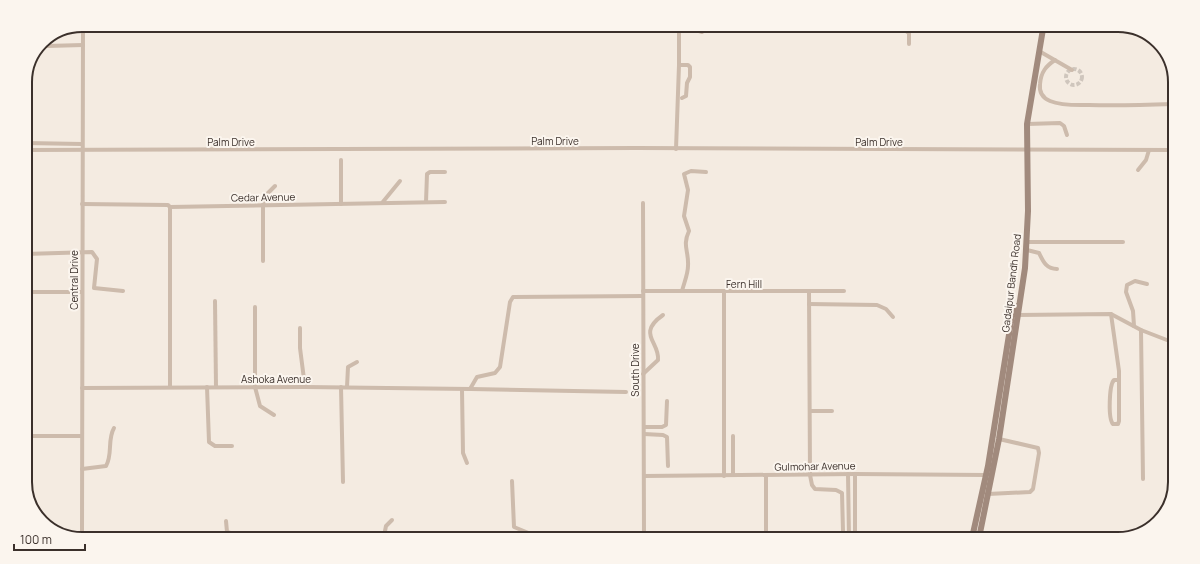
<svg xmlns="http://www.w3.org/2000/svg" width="1200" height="564" font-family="Manrope,sans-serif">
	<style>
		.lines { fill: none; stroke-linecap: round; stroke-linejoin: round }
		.street-tunnel { stroke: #cfc6bd; stroke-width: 4; stroke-dasharray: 4 2; stroke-linecap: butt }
		.street { stroke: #cdbbac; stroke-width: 4 }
		.secondary { stroke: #a18a7d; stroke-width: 6 }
		.labels { text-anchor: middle; stroke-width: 4; stroke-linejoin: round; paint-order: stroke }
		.street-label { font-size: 10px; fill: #3b302b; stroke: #fbf5ee }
		.rim { fill: none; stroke: #3b302b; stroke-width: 2 }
	</style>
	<rect width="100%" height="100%" fill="#f4ebe1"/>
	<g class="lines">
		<circle class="street-tunnel" cx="1074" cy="77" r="8"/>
		<g class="street">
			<polyline points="679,27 679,65 688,65 690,67 690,77 687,83 686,96 682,98"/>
			<polyline points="902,28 909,33 909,44"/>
			<polyline points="679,31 696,30 702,32"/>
			<polyline points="41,44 47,46 83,45"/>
			<polyline points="1039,51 1072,70"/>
			<path d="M1055,60c-9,6 -14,12 -15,24 -1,8 3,14 10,17 12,5 27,4 39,4 29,1 57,0 86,-1"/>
			<polyline points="1027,124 1060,123 1064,126 1067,135"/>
			<polyline points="25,143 82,144"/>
			<polyline points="676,149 679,65"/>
			<polyline points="25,150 636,148 1174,150"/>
			<polyline points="1138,170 1146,160 1149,150"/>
			<polyline points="426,202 427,174 430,172 445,172"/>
			<polyline points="382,203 400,181"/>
			<polyline points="643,203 644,537"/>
			<polyline points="82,204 168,205 170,207 445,202"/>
			<polyline points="341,204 341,160"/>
			<polyline points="1028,242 1123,242"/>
			<path d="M1027,250l12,3c4,8 7,16 18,16"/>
			<polyline points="25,254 92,252 97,259 94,288 123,291"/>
			<polyline points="263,261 263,205 266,195 275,186"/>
			<polyline points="643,291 844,291"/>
			<path d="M682,291c2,-8 6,-17 6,-25 1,-15 -6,-20 1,-35l-5,-15 4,-26 -4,-16 7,-3 15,1"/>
			<polyline points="25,292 82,292"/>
			<polyline points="809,292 810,475 812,485 815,489 836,490 842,493 843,531"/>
			<polyline points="215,301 216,387"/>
			<polyline points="809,304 877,305 886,309 893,317"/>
			<polyline points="255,307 255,387 260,406 274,415"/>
			<path d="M1111,314l8,57v50l-1,3h-5c-5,-5 -4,-39 1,-44h5"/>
			<polyline points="1018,315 1111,314 1141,330 1172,342"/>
			<polyline points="1134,326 1133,311 1126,292 1127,285 1135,281 1147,284"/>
			<polyline points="300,328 300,348 305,387"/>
			<polyline points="1141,330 1143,479"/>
			<path d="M643,374l15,-14c2,-18 -22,-26 5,-45"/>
			<polyline points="170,387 170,207"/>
			<polyline points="207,387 209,442 215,446 232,446"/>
			<polyline points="341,387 343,482"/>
			<polyline points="347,387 348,367 357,362"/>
			<polyline points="82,388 305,387 470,389 477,377 495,373 500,367 510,302 513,297 643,296"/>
			<polyline points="471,389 626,392"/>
			<polyline points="462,390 463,453 467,463"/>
			<polyline points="810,411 832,411"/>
			<polyline points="644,427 662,427 666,425 667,401"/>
			<polyline points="644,434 663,435 667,437 668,466"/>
			<polyline points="25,436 82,436"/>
			<path d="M82,469l24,-3c7,-12 1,-26 8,-38"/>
			<polyline points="848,474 849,538"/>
			<polyline points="855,474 855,538"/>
			<polyline points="733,475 733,436"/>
			<polyline points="766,475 766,538"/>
			<polyline points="644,476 855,474 986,475"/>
			<polyline points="724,476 724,291"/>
			<polyline points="512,481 514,527 531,534 532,537"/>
			<polyline points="988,494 1030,492 1033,489 1039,453 1038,448 999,439"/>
			<polyline points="226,521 227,532 237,535"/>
			<polyline points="644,533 713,533"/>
			<polyline points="82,535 83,25"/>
			<polyline points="352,536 353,534"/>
			<polyline points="384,536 386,526 392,520"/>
		</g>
		<g class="secondary">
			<polyline points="972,538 988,466 1012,316 1018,306"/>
			<polyline points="979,538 999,439 1025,268 1028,211 1027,124 1043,29"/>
		</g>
	</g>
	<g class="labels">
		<g class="street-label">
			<text x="555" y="145">Palm Drive</text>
			<text x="231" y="146">Palm Drive</text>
			<text x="879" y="146">Palm Drive</text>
			<text transform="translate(263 197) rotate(-1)" y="4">Cedar Avenue</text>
			<text transform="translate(74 280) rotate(-90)" y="4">Central Drive</text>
			<text transform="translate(1011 283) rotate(-83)" y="4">Gadaipur Bandh Road</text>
			<text x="744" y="288">Fern Hill</text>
			<text transform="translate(635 370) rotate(-90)" y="4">South Drive</text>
			<text x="276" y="383">Ashoka Avenue</text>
			<text transform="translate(815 466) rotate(-1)" y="4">Gulmohar Avenue</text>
		</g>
	</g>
	<path d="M0 0H1200V564H0ZM82 32H1118A50 50 0 0 1 1168 82V482A50 50 0 0 1 1118 532H82A50 50 0 0 1 32 482V82A50 50 0 0 1 82 32Z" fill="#fbf5ee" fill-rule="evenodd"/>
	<path class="rim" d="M82 32H1118A50 50 0 0 1 1168 82V482A50 50 0 0 1 1118 532H82A50 50 0 0 1 32 482V82A50 50 0 0 1 82 32Z"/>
	<path d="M14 544v6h71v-6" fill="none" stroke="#3b302b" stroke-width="2"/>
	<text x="20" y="544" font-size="12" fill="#3b302b" stroke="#fbf5ee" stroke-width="3" paint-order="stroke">100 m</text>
</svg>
